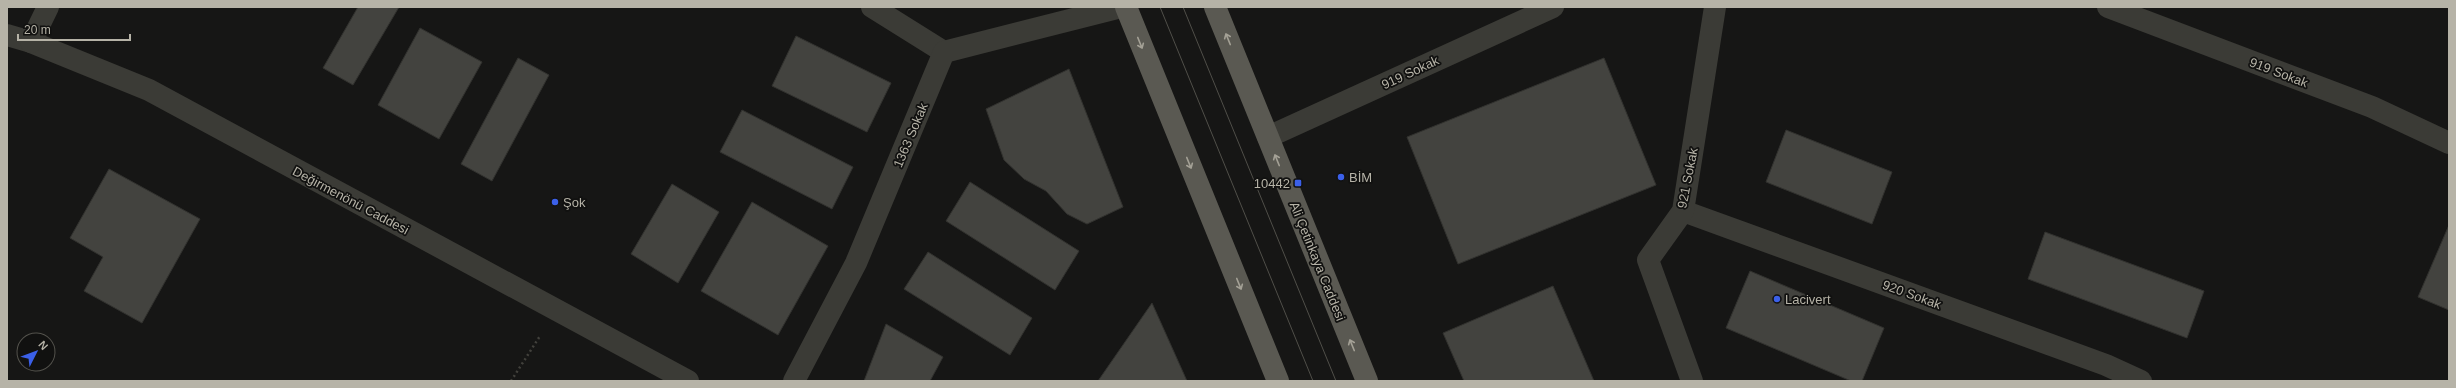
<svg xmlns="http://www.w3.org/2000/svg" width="2456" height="388" font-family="Helvetica,sans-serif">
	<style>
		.building { fill: #43433f; stroke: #32322f }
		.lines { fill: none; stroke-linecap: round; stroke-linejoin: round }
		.path { stroke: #42413c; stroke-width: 2.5; stroke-dasharray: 2 3; stroke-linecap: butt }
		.minor { stroke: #3b3b36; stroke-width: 22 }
		.major { stroke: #5a5952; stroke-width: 22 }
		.tram { stroke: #504f49; stroke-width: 1 }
		.oneway { stroke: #a4a196 }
		.poi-dot { fill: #3b60e9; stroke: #111110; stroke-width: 1.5 }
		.labels { text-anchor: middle; stroke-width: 3.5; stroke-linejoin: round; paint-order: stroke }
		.street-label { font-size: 13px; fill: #b6b3a7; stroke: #111110 }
		.poi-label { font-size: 13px; fill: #b6b3a7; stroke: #111110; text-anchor: start }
	</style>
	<rect width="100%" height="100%" fill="#161615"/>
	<g class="building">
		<polygon points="358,7 399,7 353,85 323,68"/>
		<polygon points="420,28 482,62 439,139 378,105"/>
		<polygon points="796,36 891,83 867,132 772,86"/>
		<polygon points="518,58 549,75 492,181 461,164"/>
		<polygon points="1604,58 1656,185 1458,264 1407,137"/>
		<polygon points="1069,69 1123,207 1087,224 1067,214 1046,191 1024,179 1004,160 986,109"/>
		<polygon points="742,110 853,167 832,209 720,152"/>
		<polygon points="1786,130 1892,172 1872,224 1766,182"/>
		<polygon points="109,169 200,219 142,323 84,291 103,257 70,238"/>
		<polygon points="970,182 1079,251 1055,290 946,221"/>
		<polygon points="672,184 719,212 678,283 631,254"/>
		<polygon points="752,202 828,246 778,335 701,291"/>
		<polygon points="2449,225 2449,310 2418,297"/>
		<polygon points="2045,232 2204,291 2187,338 2028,279"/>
		<polygon points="928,252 1032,318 1010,355 904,289"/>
		<polygon points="1750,271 1884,328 1862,381 1851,381 1726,328"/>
		<polygon points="1553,286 1594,381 1464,381 1443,333"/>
		<polygon points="1152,303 1187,381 1098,381"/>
		<polygon points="886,324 943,357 930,381 864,381"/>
	</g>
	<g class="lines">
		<polyline class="path" points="511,381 540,336"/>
		<g class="minor">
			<polyline points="872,7 944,52"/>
			<polyline points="2108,7 2372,107 2449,143"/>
			<polyline points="7,35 31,42 149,90 688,381"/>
			<polyline points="31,42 48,7"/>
			<polyline points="1268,137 1553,7"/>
			<polyline points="1683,211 2106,365 2141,381"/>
			<polyline points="794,381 856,263 944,52 1121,7"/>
			<polyline points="1692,381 1648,260 1683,211 1715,7"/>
		</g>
		<g class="major">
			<polyline points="1126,7 1278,381"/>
			<polyline points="1215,7 1367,381"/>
		</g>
		<g class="tram">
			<polyline points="1160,7 1313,381"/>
			<polyline points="1183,7 1336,381"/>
		</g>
	</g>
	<defs><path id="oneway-shaft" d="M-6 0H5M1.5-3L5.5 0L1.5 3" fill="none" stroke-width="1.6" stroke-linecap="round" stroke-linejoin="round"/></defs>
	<g class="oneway">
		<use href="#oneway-shaft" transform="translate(1228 39) rotate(-112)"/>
		<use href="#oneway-shaft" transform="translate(1140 43) rotate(68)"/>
		<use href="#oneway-shaft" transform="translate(1277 160) rotate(-112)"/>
		<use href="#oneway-shaft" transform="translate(1189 163) rotate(68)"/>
		<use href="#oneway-shaft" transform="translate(1239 284) rotate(68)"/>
		<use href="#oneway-shaft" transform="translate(1352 345) rotate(-112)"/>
	</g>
	<g class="poi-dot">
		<circle cx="1341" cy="177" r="4"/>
		<rect x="1294" y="179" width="8" height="8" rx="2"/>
		<circle cx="555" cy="202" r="4"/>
		<circle cx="1777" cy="299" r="4"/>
	</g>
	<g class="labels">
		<g class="street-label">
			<text transform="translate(1410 72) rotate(-25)" y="5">919 Sokak</text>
			<text transform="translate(2279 72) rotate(21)" y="5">919 Sokak</text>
			<text transform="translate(910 135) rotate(-67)" y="5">1363 Sokak</text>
			<text transform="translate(1687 178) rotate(-79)" y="5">921 Sokak</text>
			<text transform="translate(351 200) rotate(28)" y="5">Değirmenönü Caddesi</text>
			<text transform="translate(1318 261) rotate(68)" y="5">Ali Çetinkaya Caddesi</text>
			<text transform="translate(1912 294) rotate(20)" y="5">920 Sokak</text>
		</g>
		<g class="poi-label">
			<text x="1349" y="182">BİM</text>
			<text x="1290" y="188" text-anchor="end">10442</text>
			<text x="563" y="207">Şok</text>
			<text x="1785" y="304">Lacivert</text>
		</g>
	</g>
	<rect width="2456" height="388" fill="none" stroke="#b6b3a7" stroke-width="16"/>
	<g transform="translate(36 352) rotate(48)"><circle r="19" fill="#111110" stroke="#53524c"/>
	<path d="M0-3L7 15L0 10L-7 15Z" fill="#3b60e9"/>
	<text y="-6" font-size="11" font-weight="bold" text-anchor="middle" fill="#b6b3a7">N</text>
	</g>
	<path d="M18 34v6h112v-6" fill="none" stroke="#b6b3a7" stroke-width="2"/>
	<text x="24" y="34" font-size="12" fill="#b6b3a7" stroke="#111110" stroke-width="3" paint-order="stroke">20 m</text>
</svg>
